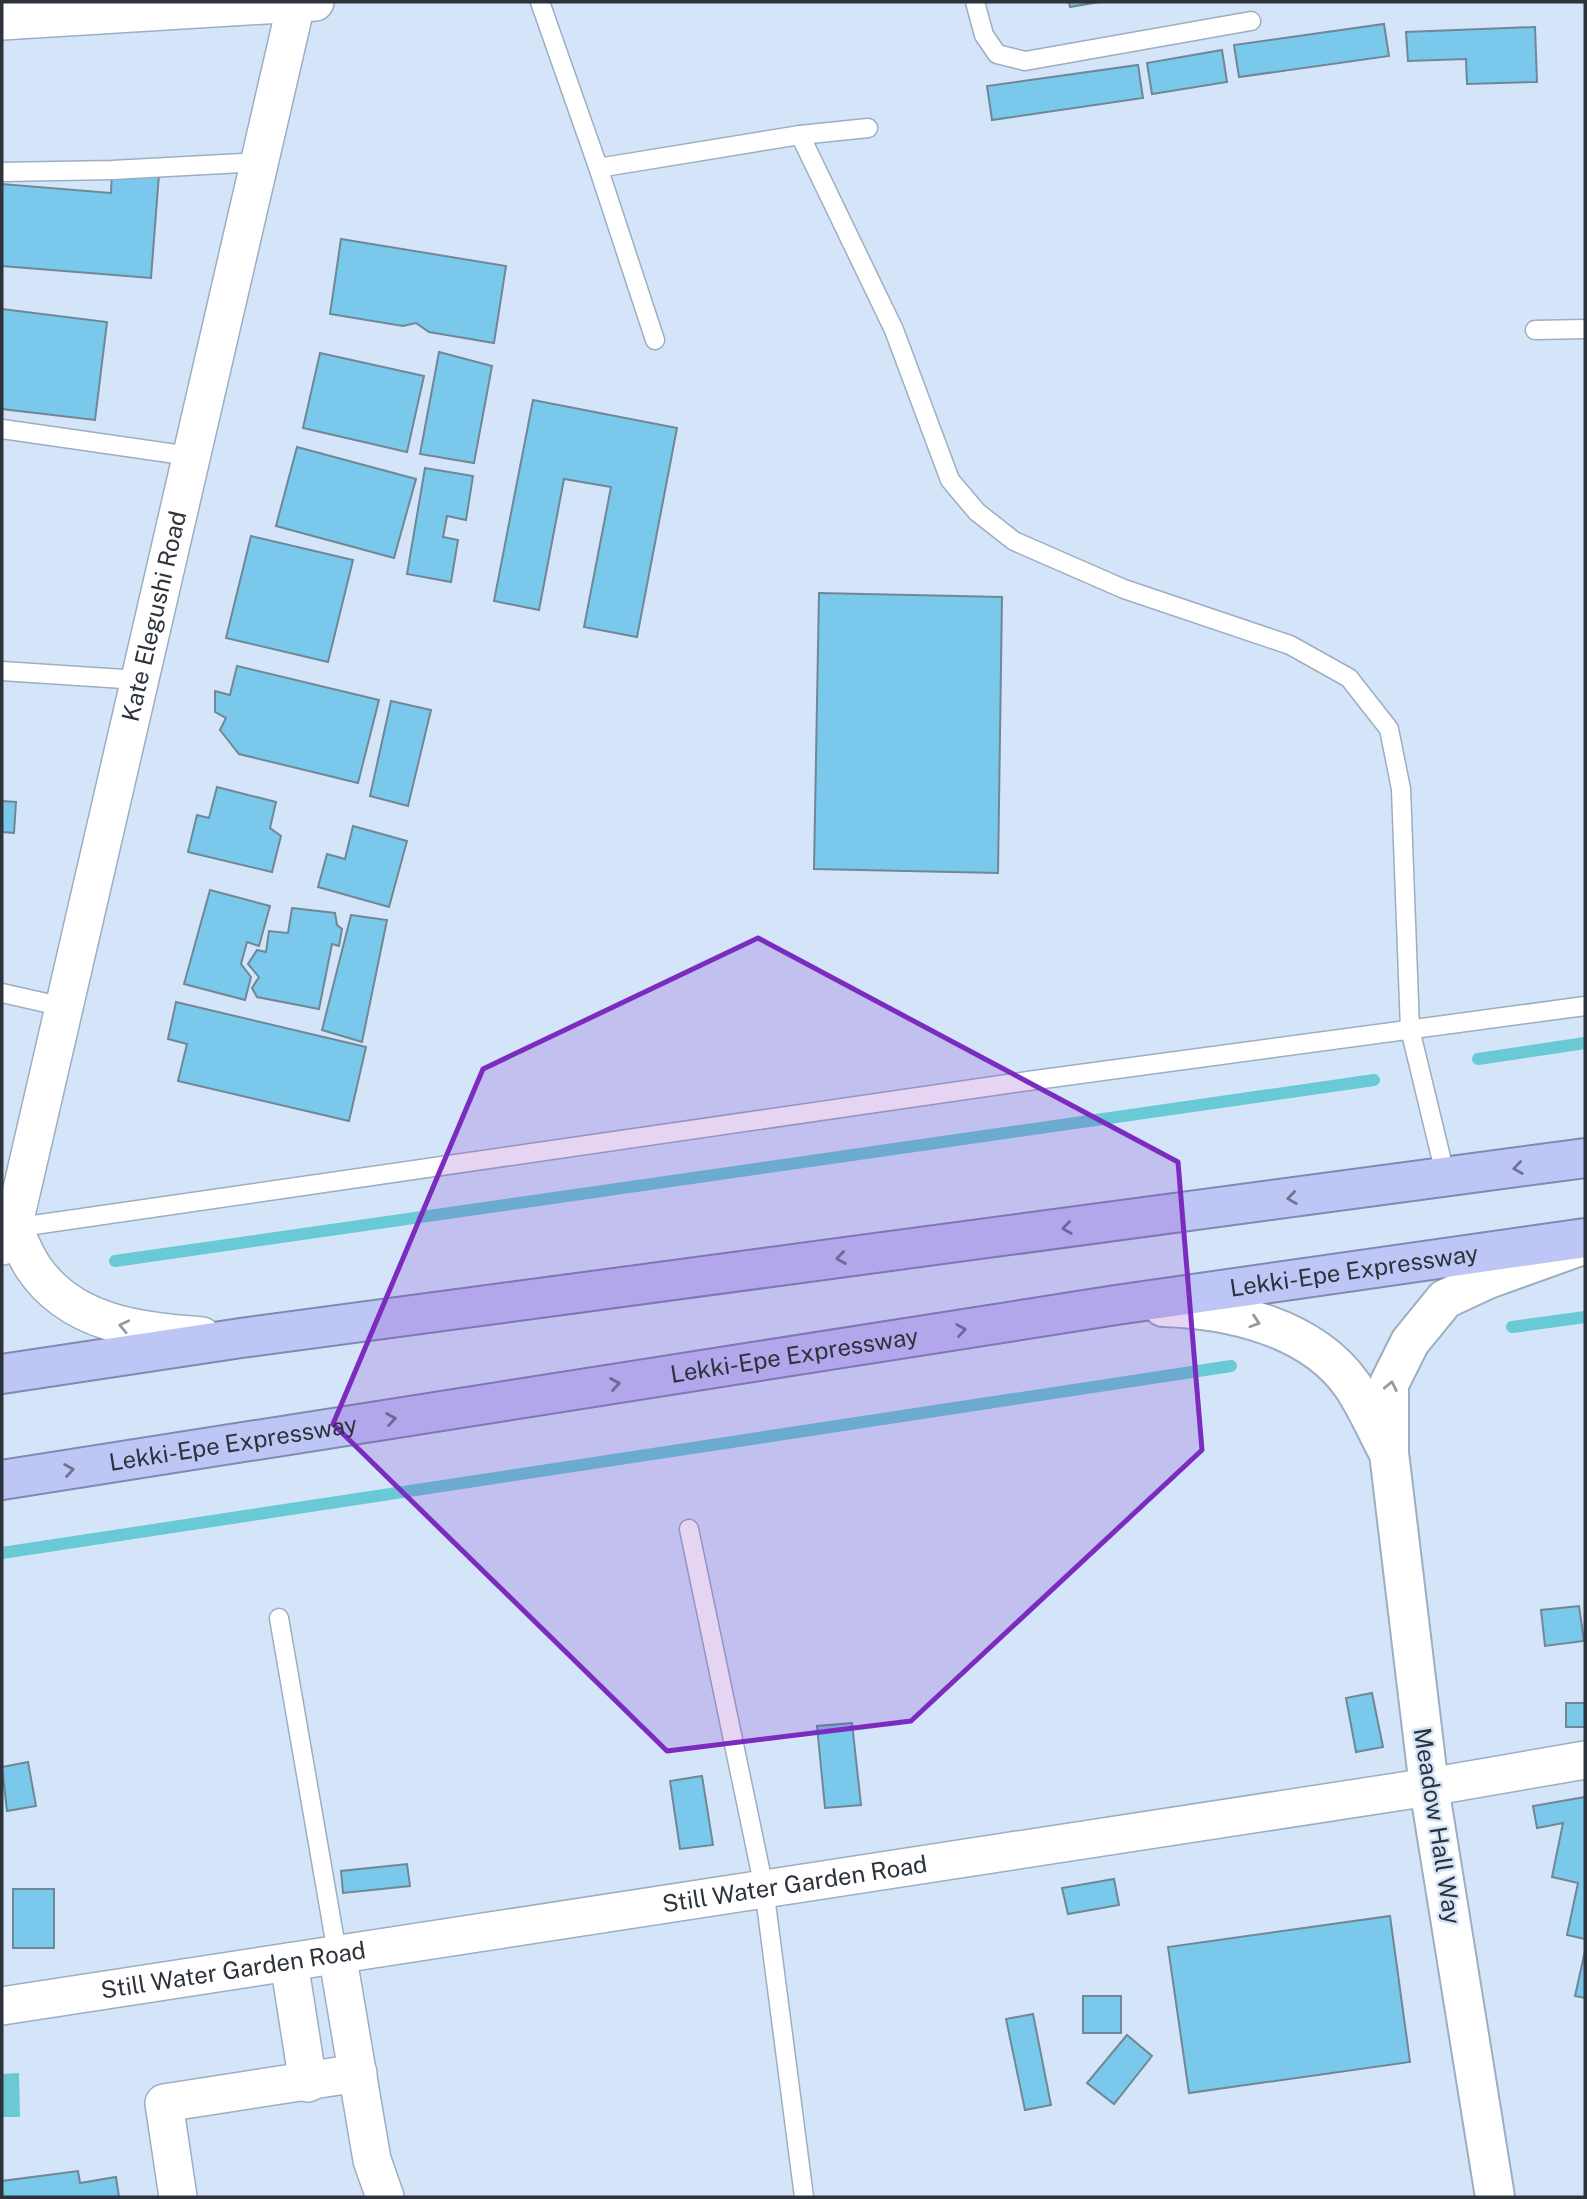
<svg xmlns="http://www.w3.org/2000/svg" width="1587" height="2199" font-family="'Public Sans',sans-serif">
	<style>
		.water { fill: #69cad5 }
		.lines { fill: none; stroke-linecap: round; stroke-linejoin: round }
		.stream { stroke: #69cad5; stroke-width: 12 }
		.building { fill: #7ac8ec; stroke: #6f8894; stroke-width: 2 }
		.service-casing { stroke: #9daec1; stroke-width: 21 }
		.minor-casing { stroke: #9daec1; stroke-width: 40 }
		.tertiary-casing { stroke: #9daec1; stroke-width: 42 }
		.trunk-casing { stroke: #8189b3; stroke-width: 42 }
		.service { stroke: #fff; stroke-width: 18 }
		.minor { stroke: #fff; stroke-width: 37 }
		.tertiary { stroke: #fff; stroke-width: 38 }
		.trunk { stroke: #bec6f6; stroke-width: 38 }
		.oneway { stroke: #6e758f }
		.oneway2 { stroke: #96999d }
		.marked { fill: #7b2cbf; fill-opacity: 0.2; stroke: #7b2cbf; stroke-width: 5; stroke-linejoin: round }
		.labels { text-anchor: middle; stroke-width: 5; stroke-linejoin: round; paint-order: stroke }
		.street-label { font-size: 24px; fill: #2d333b; stroke: #d4e5fa }
	</style>
	<rect width="100%" height="100%" fill="#d4e5fa"/>
	<polygon class="water" points="19,2073 20,2117 2,2117 2,2074"/>
	<g class="lines">
		<g class="stream">
			<polyline points="1478,1059 1585,1043"/>
			<polyline points="115,1261 1374,1080"/>
			<polyline points="1512,1327 1585,1317"/>
			<polyline points="2,1553 1231,1366"/>
		</g>
	</g>
	<g class="building">
		<polygon points="1069,2 1099,2 1070,7"/>
		<polygon points="1384,24 1389,56 1239,77 1234,45"/>
		<polygon points="1535,27 1537,82 1467,84 1466,59 1408,61 1406,32"/>
		<polygon points="1222,50 1227,82 1152,94 1147,63"/>
		<polygon points="1138,65 1143,98 992,120 987,86"/>
		<polygon points="112,170 159,174 151,278 2,266 2,184 111,193"/>
		<polygon points="341,239 506,266 494,343 429,332 416,323 403,326 330,314"/>
		<polygon points="2,309 107,322 95,420 2,409"/>
		<polygon points="439,352 492,366 474,463 420,454"/>
		<polygon points="320,353 424,376 407,452 303,428"/>
		<polygon points="533,400 677,428 637,637 584,627 611,487 564,479 539,610 494,601"/>
		<polygon points="297,447 416,479 394,558 276,526"/>
		<polygon points="425,468 473,476 466,520 447,516 443,537 458,540 451,582 407,574"/>
		<polygon points="251,536 353,560 328,662 226,638"/>
		<polygon points="819,593 1002,597 998,873 814,869"/>
		<polygon points="237,666 379,700 358,783 239,754 220,730 226,718 215,712 215,691 230,695"/>
		<polygon points="391,701 431,710 408,806 370,796"/>
		<polygon points="217,787 276,802 270,828 281,836 272,872 188,852 197,815 209,818"/>
		<polygon points="2,801 16,802 14,833 2,832"/>
		<polygon points="353,826 407,841 389,907 318,887 327,854 345,859"/>
		<polygon points="210,890 270,906 259,946 247,942 241,964 251,977 245,1000 184,984"/>
		<polygon points="292,908 335,913 337,925 342,929 339,946 332,944 319,1009 257,997 252,988 259,977 248,964 257,950 266,952 269,931 288,933"/>
		<polygon points="351,915 387,920 362,1042 322,1030"/>
		<polygon points="176,1002 366,1047 349,1121 178,1081 187,1044 168,1039"/>
		<polygon points="1579,1606 1584,1641 1545,1646 1541,1610"/>
		<polygon points="1372,1693 1383,1747 1356,1752 1346,1698"/>
		<rect x="1566" y="1703" width="19" height="24"/>
		<polygon points="852,1723 861,1805 825,1808 817,1726"/>
		<polygon points="28,1762 36,1806 7,1811 2,1767"/>
		<polygon points="702,1776 713,1845 680,1849 670,1781"/>
		<polygon points="1585,1797 1585,1939 1567,1935 1578,1883 1552,1877 1563,1823 1537,1828 1533,1806"/>
		<polygon points="407,1864 410,1886 343,1893 341,1871"/>
		<polygon points="1114,1879 1119,1905 1068,1914 1062,1888"/>
		<rect x="13" y="1889" width="41" height="59"/>
		<polygon points="1390,1916 1410,2062 1189,2093 1168,1947"/>
		<polygon points="1585,1951 1585,1998 1575,1996"/>
		<rect x="1083" y="1996" width="38" height="37"/>
		<polygon points="1033,2014 1051,2105 1025,2110 1006,2019"/>
		<polygon points="1127,2035 1152,2056 1114,2104 1087,2083"/>
		<polygon points="78,2171 80,2183 116,2177 119,2197 2,2197 2,2181"/>
	</g>
	<g class="lines">
		<defs>
			<g id="service">
				<polyline points="540,2 597,164 604,167 800,135 868,128"/>
				<polyline points="975,2 984,35 997,54 1025,61 1251,21"/>
				<polyline points="800,135 894,330 950,480 977,512 1014,541 1124,589 1290,645 1349,678 1389,729 1401,789 1410,1029 1446,1178"/>
				<polyline points="597,164 655,340"/>
				<polyline points="2,172 112,170 260,162"/>
				<polyline points="1535,330 1585,329"/>
				<polyline points="2,429 190,456"/>
				<polyline points="2,671 139,680"/>
				<polyline points="2,993 64,1007"/>
				<polyline points="13,1228 1028,1081 1585,1006"/>
				<polyline points="689,1529 764,1888 804,2197"/>
				<polyline points="279,1618 337,1953"/>
			</g>
			<g id="minor">
				<polyline points="2,21 315,2"/>
				<path d="M13,1228c7,13 12,27 20,39 38,57 106,64 169,69"/>
				<path id="s1" d="M2,1246l11,-18 283,-1224"/>
				<polyline points="337,1953 372,2160 385,2197"/>
				<polyline points="289,1962 308,2083"/>
				<path id="s2" d="M2,2006l1427,-219 156,-27"/>
				<polyline points="178,2197 164,2103 358,2073"/>
			</g>
			<g id="tertiary">
				<path d="M1163,1307c67,2 148,20 189,78 13,19 23,42 34,63"/>
				<polyline points="1495,2197 1429,1787 1389,1453 1389,1384 1410,1342 1445,1299 1488,1279 1580,1246"/>
			</g>
			<g id="trunk">
				<polyline points="2,1374 241,1338 1585,1158"/>
				<path id="s3" d="M2,1480l1114,-175 469,-67"/>
			</g>
		</defs>
		<use href="#service" class="service-casing"/>
		<use href="#minor" class="minor-casing"/>
		<use href="#tertiary" class="tertiary-casing"/>
		<use href="#trunk" class="trunk-casing"/>
		<use href="#service" class="service"/>
		<use href="#minor" class="minor"/>
		<use href="#tertiary" class="tertiary"/>
		<use href="#trunk" class="trunk"/>
	</g>
	<defs><path id="oneway-chevron" d="M-2-3.5L2.5 0L-2 3.5" fill="none" stroke-width="1.6" stroke-linecap="round" stroke-linejoin="round" transform="scale(1.75)"/></defs>
	<g class="oneway">
		<use href="#oneway-chevron" transform="translate(1518 1168) rotate(172)"/>
		<use href="#oneway-chevron" transform="translate(1292 1198) rotate(172)"/>
		<use href="#oneway-chevron" transform="translate(1067 1228) rotate(172)"/>
		<use href="#oneway-chevron" transform="translate(841 1258) rotate(172)"/>
		<use href="#oneway-chevron" transform="translate(961 1330) rotate(-9)"/>
		<use href="#oneway-chevron" transform="translate(615 1384) rotate(-9)"/>
		<use href="#oneway-chevron" transform="translate(391 1419) rotate(-9)"/>
		<use href="#oneway-chevron" transform="translate(69 1470) rotate(-9)"/>
	</g>
	<g class="oneway2">
		<use href="#oneway-chevron" transform="translate(1255 1322) rotate(18)"/>
		<use href="#oneway-chevron" transform="translate(124 1326) rotate(-168)"/>
		<use href="#oneway-chevron" transform="translate(1391 1386) rotate(-78)"/>
	</g>
	<path class="marked" d="M758,938l420,224 24,288 -291,271 -244,30 -334,-327 150,-355z"/>
	<g class="labels">
		<g class="street-label">
			<text dy="8" stroke="none"><textPath href="#s1" startOffset="649">Kate Elegushi Road</textPath></text>
			<text dy="8" stroke="none"><textPath href="#s3" startOffset="1368">Lekki-Epe Expressway</textPath></text>
			<text dy="8" stroke="none"><textPath href="#s3" startOffset="802">Lekki-Epe Expressway</textPath></text>
			<text dy="8" stroke="none"><textPath href="#s3" startOffset="234">Lekki-Epe Expressway</textPath></text>
			<text transform="translate(1437 1826) rotate(81)" y="8">Meadow Hall Way</text>
			<text dy="8" stroke="none"><textPath href="#s2" startOffset="802">Still Water Garden Road</textPath></text>
			<text dy="8" stroke="none"><textPath href="#s2" startOffset="234">Still Water Garden Road</textPath></text>
		</g>
	</g>
	<rect width="1587" height="2199" fill="none" stroke="#2d333b" stroke-width="7"/>
</svg>
